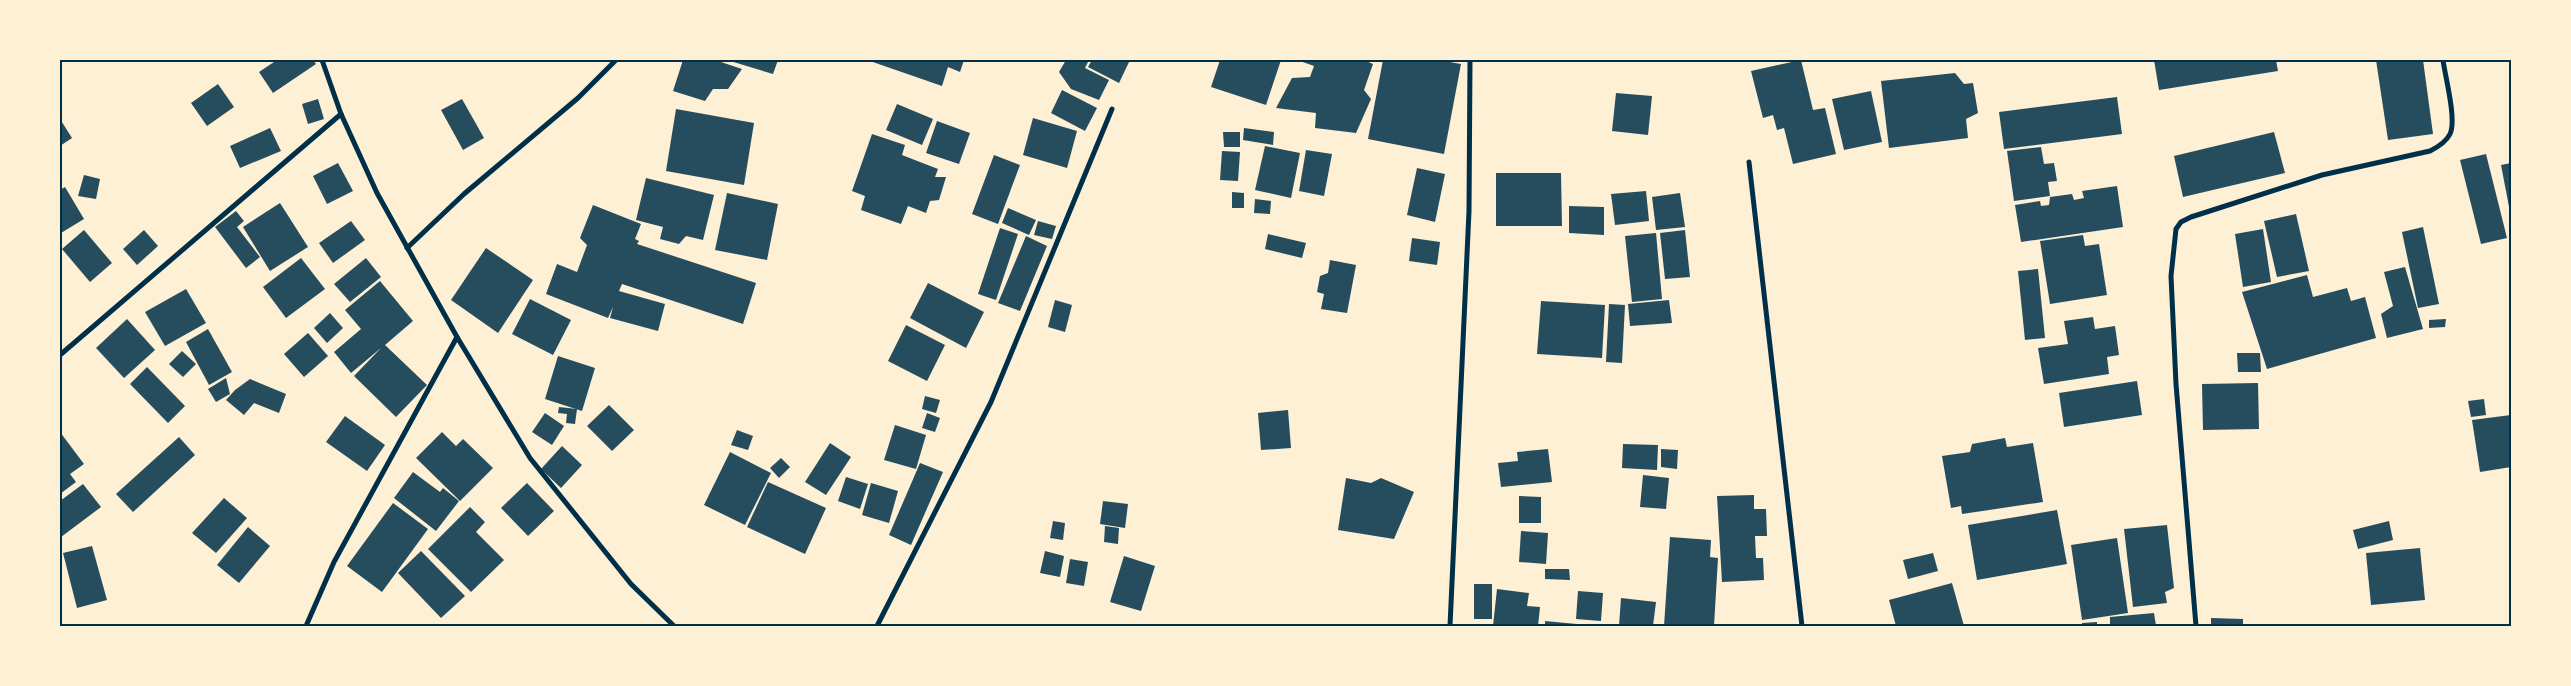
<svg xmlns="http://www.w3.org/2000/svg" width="2571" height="686" font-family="'Libre Baskerville',serif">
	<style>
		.building { fill: #264d5e }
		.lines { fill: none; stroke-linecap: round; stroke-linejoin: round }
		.minor { stroke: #003049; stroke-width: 5 }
		.neatline { fill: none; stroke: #003049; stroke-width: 2 }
	</style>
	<rect width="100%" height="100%" fill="#fdf0d5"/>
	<g class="building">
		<polygon points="277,60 313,60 316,64 273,93 259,72"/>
		<polygon points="683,60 715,60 742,69 728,89 713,89 705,101 673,91"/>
		<polygon points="727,60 778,60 773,74"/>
		<polygon points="867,60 964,60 960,72 948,67 942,86"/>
		<polygon points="1066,60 1089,60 1085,68 1109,80 1099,100 1071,89 1059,72"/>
		<polygon points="1092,60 1130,60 1119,83 1088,67"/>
		<polygon points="1220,60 1281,60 1266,105 1211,87"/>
		<polygon points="1297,60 1364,60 1373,64 1364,90 1371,99 1356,133 1315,128 1316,113 1276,108 1292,78 1310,77 1314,66"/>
		<polygon points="1383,60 1439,60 1461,64 1444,154 1368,139"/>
		<polygon points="1801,60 1813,110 1825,108 1836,154 1793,164 1784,128 1777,130 1773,115 1763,118 1751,71"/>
		<polygon points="2154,60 2276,60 2278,71 2159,90"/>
		<polygon points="2376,60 2423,60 2433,134 2388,140"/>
		<polygon points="1955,73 1964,84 1973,83 1978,113 1966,119 1968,138 1889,148 1881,81"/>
		<polygon points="218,84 234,107 207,126 191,103"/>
		<polygon points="1062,90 1097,108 1085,131 1051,113"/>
		<polygon points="1871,91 1882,142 1844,150 1832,99"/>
		<polygon points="1616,93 1652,96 1648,135 1612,131"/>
		<polygon points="2117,97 2122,134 2004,149 1999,112"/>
		<polygon points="318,99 324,119 308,124 302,104"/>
		<polygon points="462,99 484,138 463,150 441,110"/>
		<polygon points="897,104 933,119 922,145 886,130"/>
		<polygon points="676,109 754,123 744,185 666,171"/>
		<polygon points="1033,118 1077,131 1067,168 1023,155"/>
		<polygon points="60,119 72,138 60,146"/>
		<polygon points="937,121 970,133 959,164 926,153"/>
		<polygon points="270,128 281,151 240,168 230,146"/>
		<polygon points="1244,128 1274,132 1273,145 1243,140"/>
		<polygon points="1223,132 1240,132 1240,147 1224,147"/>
		<polygon points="2274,132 2285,173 2183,197 2174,156"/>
		<polygon points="872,134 905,145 902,155 938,169 935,177 946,177 939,200 930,201 926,213 908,206 901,224 861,210 865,196 852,191"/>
		<polygon points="1265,146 1300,153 1291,198 1255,190"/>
		<polygon points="2041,147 2044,164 2054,163 2057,181 2048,182 2050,196 2014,201 2007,151"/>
		<polygon points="1306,150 1332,154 1324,196 1299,191"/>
		<polygon points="1222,151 1240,152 1238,181 1220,180"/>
		<polygon points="2486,154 2507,238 2481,244 2460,160"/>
		<polygon points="994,155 1020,165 998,224 972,214"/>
		<polygon points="338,163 353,191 327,204 313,176"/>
		<polygon points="2511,163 2511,212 2510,212 2501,165"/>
		<polygon points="1417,168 1445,174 1435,222 1407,215"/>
		<polygon points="1496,173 1561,173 1562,226 1496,226"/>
		<polygon points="84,175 100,179 96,199 78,196"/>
		<polygon points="646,178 714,195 703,240 686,236 679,244 660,239 663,227 636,220"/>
		<polygon points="2117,186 2123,227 2021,242 2015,205 2040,201 2041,206 2049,205 2050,197 2072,194 2074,200 2084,198 2082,191"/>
		<polygon points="65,187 84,219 61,233 60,190"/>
		<polygon points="1646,191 1649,221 1615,225 1611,194"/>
		<polygon points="1232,192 1244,193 1244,208 1232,208"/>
		<polygon points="727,193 778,204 767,260 715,250"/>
		<polygon points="1680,193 1685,227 1656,230 1652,197"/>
		<polygon points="1255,199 1271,201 1270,214 1254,213"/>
		<polygon points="280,203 308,247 270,271 243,227"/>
		<polygon points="593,205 641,224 635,239 639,241 637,244 756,283 743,324 622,284 619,291 665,304 658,331 610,318 613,307 608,318 546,294 557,264 577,272 587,245 580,238"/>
		<polygon points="1569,206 1604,207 1604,235 1569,233"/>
		<polygon points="1008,208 1036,220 1029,235 1002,223"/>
		<polygon points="236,211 244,221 237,227 260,257 246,268 215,227"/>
		<polygon points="2296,214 2309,271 2277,277 2264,221"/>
		<polygon points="351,221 365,240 333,263 319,243"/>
		<polygon points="1038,221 1056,226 1052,239 1034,235"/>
		<polygon points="2423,227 2439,304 2418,308 2402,232"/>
		<polygon points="1000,228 1018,234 996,300 978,294"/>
		<polygon points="2263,229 2271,282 2243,287 2235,234"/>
		<polygon points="84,230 112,263 90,282 62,249"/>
		<polygon points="144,230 158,246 137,265 123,249"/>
		<polygon points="1685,230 1690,277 1665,279 1660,233"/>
		<polygon points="1656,233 1662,299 1632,302 1625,236"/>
		<polygon points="1268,234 1306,243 1302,258 1265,249"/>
		<polygon points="2083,235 2085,246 2099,244 2107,295 2050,304 2040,241"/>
		<polygon points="1026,236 1047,246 1020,311 998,303"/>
		<polygon points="1412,238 1440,242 1437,265 1409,261"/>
		<polygon points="486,248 533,280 498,333 451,300"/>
		<polygon points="301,258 325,289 286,318 263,287"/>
		<polygon points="366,258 381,277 350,302 334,284"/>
		<polygon points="1330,260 1356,265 1347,313 1321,309 1324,294 1317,292 1320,276 1328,273"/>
		<polygon points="2405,267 2423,329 2387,338 2381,314 2393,306 2384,272"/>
		<polygon points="2038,269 2045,338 2025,340 2018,271"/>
		<polygon points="2307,275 2313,297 2347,288 2351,301 2365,297 2376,338 2267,369 2242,292"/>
		<polygon points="380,281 413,321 385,345 427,385 396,417 354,376 381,348 351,373 334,352 361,329 345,310"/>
		<polygon points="928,283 984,312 966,348 910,318"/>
		<polygon points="186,289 206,323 165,346 145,312"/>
		<polygon points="530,299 571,320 553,355 512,334"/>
		<polygon points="1055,300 1072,305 1065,332 1048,327"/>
		<polygon points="1669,300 1672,323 1630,326 1628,304"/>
		<polygon points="1541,301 1605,305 1602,358 1537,354"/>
		<polygon points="1609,304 1625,305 1622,363 1606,362"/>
		<polygon points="330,313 343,328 327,343 314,328"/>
		<polygon points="2093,317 2095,329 2115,326 2119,355 2107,357 2109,374 2044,384 2038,348 2068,344 2064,321"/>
		<polygon points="127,319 155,350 124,378 96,348"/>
		<polygon points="2446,319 2445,327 2429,328 2429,320"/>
		<polygon points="906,325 945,345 927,381 888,361"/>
		<polygon points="208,329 232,372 209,385 186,342"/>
		<polygon points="308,333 328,356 304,377 284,354"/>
		<polygon points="182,351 196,364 183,377 169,364"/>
		<polygon points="2237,353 2260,353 2261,372 2238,372"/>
		<polygon points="558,356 595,368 582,411 545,399"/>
		<polygon points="147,367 185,406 168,423 130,384"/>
		<polygon points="226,378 230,394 216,402 208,389"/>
		<polygon points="250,379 286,394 279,413 254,403 244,415 226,400 235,390"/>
		<polygon points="2137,381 2142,415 2064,427 2059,393"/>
		<polygon points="2258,383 2259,429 2203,430 2202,384"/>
		<polygon points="925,396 940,400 936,413 922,409"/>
		<polygon points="2484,399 2486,415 2471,417 2468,401"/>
		<polygon points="609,405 634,430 612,451 587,426"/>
		<polygon points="559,407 577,409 575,424 566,423 567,414 558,413"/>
		<polygon points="1288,410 1291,448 1261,450 1258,413"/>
		<polygon points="545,413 564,426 552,445 532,432"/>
		<polygon points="927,413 940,418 935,432 922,428"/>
		<polygon points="2511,415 2511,467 2480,472 2472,420"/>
		<polygon points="345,416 385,445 367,471 326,442"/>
		<polygon points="895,425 926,435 916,469 884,460"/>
		<polygon points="737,430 753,436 748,450 731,445"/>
		<polygon points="60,432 84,464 70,474 76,482 60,494"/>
		<polygon points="442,432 456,446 463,439 493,468 460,501 416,458"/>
		<polygon points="179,437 195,455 133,512 116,494"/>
		<polygon points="2005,438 2007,447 2033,443 2043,502 1962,514 1961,506 1951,508 1942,456 1970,452 1972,444"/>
		<polygon points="830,443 851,457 826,495 805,482"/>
		<polygon points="1623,444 1658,445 1657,470 1622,468"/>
		<polygon points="562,446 582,465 561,488 541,469"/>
		<polygon points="1548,449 1552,482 1501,487 1498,463 1518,461 1517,452"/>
		<polygon points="1661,449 1678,450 1677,469 1661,467"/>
		<polygon points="730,452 771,473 745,525 704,505"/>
		<polygon points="781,458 790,467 779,478 770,468"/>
		<polygon points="920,463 943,472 911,545 889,535"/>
		<polygon points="413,472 440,492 443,488 459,501 436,531 394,498"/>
		<polygon points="1643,475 1669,478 1666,509 1640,507"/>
		<polygon points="846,477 868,484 860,509 838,501"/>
		<polygon points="1346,478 1371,483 1381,478 1414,492 1394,539 1338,530"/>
		<polygon points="768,482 826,508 805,554 747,527"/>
		<polygon points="527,483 554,511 528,536 501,508"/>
		<polygon points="871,483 898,491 889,523 862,515"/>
		<polygon points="83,484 101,507 61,537 60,501"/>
		<polygon points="1754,495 1754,509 1766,509 1767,536 1755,536 1756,558 1763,558 1764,580 1722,582 1717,496"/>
		<polygon points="1519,496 1541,497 1541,523 1519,523"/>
		<polygon points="224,498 247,518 216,553 192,533"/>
		<polygon points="1103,501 1128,504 1125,528 1100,524"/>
		<polygon points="393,503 428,529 382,592 347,566"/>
		<polygon points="470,507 485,522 476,532 504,560 471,592 428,549"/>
		<polygon points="2057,510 2067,564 1977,580 1968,525"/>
		<polygon points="1053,521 1065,523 1063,540 1050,538"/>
		<polygon points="2389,521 2393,540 2358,549 2353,530"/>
		<polygon points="2167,525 2174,588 2165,592 2167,603 2133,607 2124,529"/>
		<polygon points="1105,526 1119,528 1118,544 1104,542"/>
		<polygon points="248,527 270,546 239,583 217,565"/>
		<polygon points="1521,531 1548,533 1546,564 1519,562"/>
		<polygon points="1670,537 1711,540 1710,557 1718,558 1714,626 1664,626"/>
		<polygon points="2117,538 2128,613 2082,620 2071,545"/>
		<polygon points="92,546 107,600 77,608 63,553"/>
		<polygon points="2420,548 2425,600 2371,605 2366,553"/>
		<polygon points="421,551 465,596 441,618 398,573"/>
		<polygon points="1045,551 1064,556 1060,577 1040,573"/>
		<polygon points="1933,553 1938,571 1908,579 1903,560"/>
		<polygon points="1124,556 1155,566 1141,611 1110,602"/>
		<polygon points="1070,559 1088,562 1084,586 1066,583"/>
		<polygon points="1545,569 1569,569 1570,580 1545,579"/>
		<polygon points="1952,583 1964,626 1896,626 1889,600"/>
		<rect x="1474" y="584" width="18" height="35"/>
		<polygon points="1497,589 1529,593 1527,606 1540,607 1538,626 1493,626"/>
		<polygon points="1578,591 1603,593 1601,621 1576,619"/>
		<polygon points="1621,598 1656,602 1653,626 1619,626"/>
		<polygon points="2154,613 2156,626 2110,626 2110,617"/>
		<polygon points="2211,618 2243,619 2243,626 2211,626"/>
		<polygon points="1545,621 1587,625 1586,626 1545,626"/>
		<polygon points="2097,622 2097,626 2082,626 2082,623"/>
	</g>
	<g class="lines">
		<g class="minor">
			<polyline points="322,60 341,114 377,193 457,337 530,458 631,584 674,626"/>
			<polyline points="1749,162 1802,626"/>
			<polyline points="407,248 464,194 578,98 616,60"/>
			<polyline points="60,355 341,114"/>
			<polyline points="306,626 334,562 457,337"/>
			<polyline points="877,626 991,402 1112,109"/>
			<polyline points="1450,626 1469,211 1470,60"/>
			<path d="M2196,626l-20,-242 -5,-108 5,-47 5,-7 10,-5 131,-42 108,-24c8,-4 16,-9 20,-17 7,-14 -5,-58 -7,-74"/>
		</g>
	</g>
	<rect width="2571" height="686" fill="none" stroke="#fdf0d5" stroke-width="122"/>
	<rect x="61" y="61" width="2449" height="564" class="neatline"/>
</svg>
